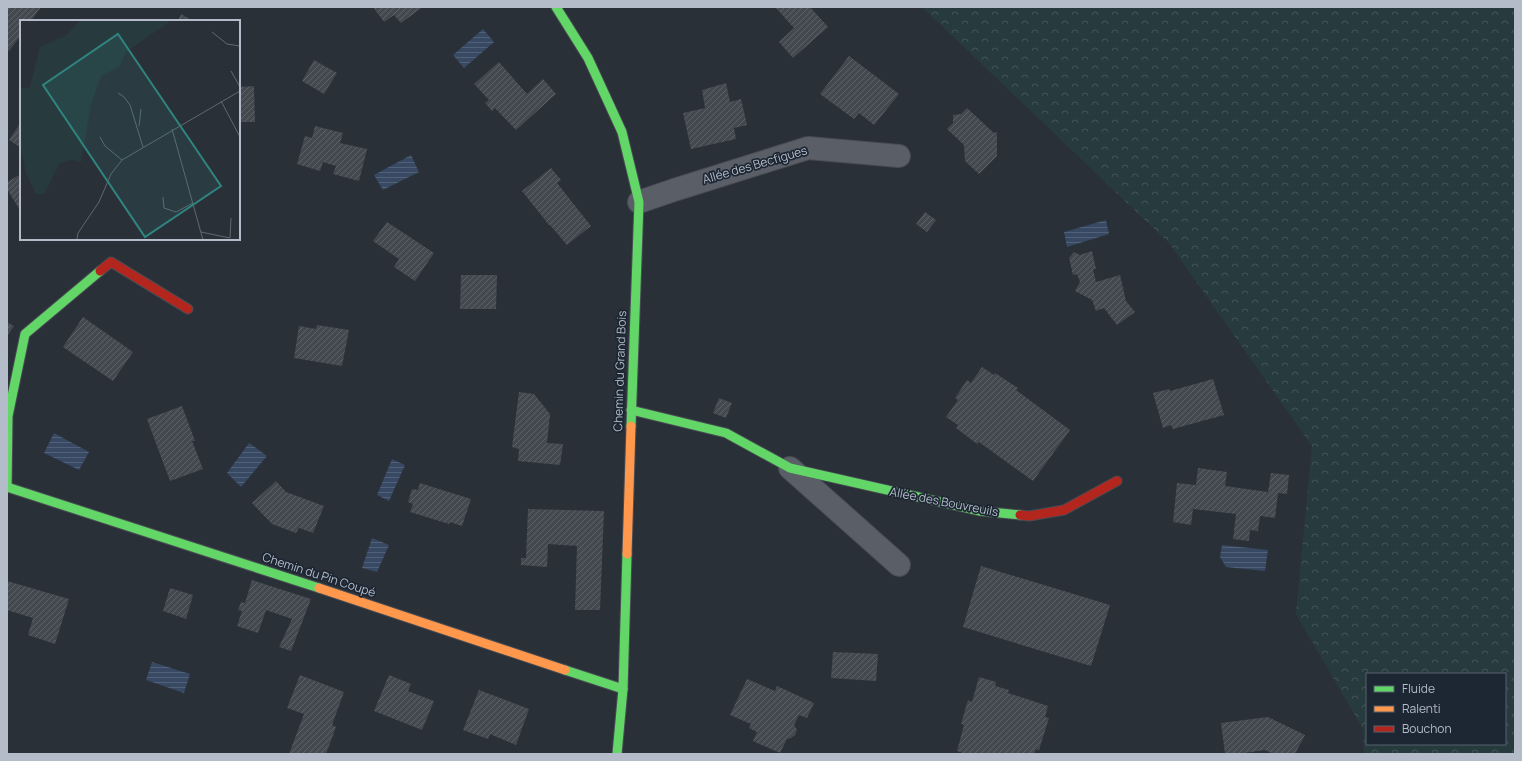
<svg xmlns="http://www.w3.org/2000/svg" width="1522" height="761" font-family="Manrope,sans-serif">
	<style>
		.forest { fill: url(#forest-crowns); fill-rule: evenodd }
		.water { fill: url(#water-rules) }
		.building { fill: url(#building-hatch) }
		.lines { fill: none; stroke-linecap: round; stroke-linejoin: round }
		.street-casing { stroke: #484c53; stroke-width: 24 }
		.fast-casing { stroke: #484c53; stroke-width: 11 }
		.slow-casing { stroke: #484c53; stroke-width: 11 }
		.jam-casing { stroke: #484c53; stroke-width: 11 }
		.street { stroke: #5a5e66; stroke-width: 22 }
		.fast { stroke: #63d668; stroke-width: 9 }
		.slow { stroke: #ff974d; stroke-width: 9 }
		.jam { stroke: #b3261e; stroke-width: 9 }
		.labels { text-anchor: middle; stroke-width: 3.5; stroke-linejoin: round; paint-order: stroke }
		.street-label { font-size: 12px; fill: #b4bcc9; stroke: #1d2633 }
		.inset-road { fill: none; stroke: #616872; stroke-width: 1 }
		.view { fill: #308480; fill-opacity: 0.15; stroke: #308480; stroke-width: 2 }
		.inset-edge { fill: none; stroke: #b4bcc9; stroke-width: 2 }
	</style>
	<defs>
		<pattern id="forest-crowns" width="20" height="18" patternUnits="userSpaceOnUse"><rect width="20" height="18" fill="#273a3e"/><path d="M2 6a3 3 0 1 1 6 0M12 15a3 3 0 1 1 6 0" fill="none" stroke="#445559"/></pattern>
		<pattern id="water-rules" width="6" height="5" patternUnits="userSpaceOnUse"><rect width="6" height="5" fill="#384963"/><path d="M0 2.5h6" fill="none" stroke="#526178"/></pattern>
		<pattern id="building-hatch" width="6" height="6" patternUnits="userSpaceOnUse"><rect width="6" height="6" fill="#444950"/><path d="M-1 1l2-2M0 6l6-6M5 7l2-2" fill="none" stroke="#5d6168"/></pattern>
	</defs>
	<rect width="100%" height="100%" fill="#2a3038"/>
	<path class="forest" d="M922,7h593v747h-151l-1,-25 -67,-115 16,-168 -143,-203zM1367,674h138v70h-138z"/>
	<g class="water">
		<polygon points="483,29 494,42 464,68 453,55"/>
		<polygon points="411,155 419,172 383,190 374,175"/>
		<polygon points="1106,220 1109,234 1067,247 1064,232"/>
		<polygon points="54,433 89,452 79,470 44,453"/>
		<polygon points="249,443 267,456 241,487 227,473"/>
		<polygon points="392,459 405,465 389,501 377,495"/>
		<polygon points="372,538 389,545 377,572 362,568"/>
		<polygon points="1222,545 1268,550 1265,571 1226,567 1220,557"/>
		<polygon points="152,662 190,674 184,693 146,680"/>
	</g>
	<g class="building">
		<polygon points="7,7 41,7 31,21 21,21 21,35 9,51 7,49"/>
		<polygon points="373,7 423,7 401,23 394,15 384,22"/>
		<polygon points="775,7 810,7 828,27 793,58 779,42 794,28"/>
		<polygon points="181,14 193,21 178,21"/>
		<polygon points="849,56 899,94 874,125 859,113 854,119 820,94"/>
		<polygon points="314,60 337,73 324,94 302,81"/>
		<polygon points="499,62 527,94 543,79 556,94 516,130 495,108 492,111 485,103 489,100 474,84"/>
		<polygon points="726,83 730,102 741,99 747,125 734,128 736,139 691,149 683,113 705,108 702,90"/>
		<polygon points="254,86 255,122 239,122 239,87"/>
		<polygon points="967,108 994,133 997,132 997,156 979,174 965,161 964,145 947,129 953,123 953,115 961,114"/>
		<polygon points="21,122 21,148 9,140"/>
		<polygon points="315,126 343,133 340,143 367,149 359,181 333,174 336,166 323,162 320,171 297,164 305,136 312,138"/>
		<polygon points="551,168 561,180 557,183 591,226 567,245 550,225 549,225 522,191"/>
		<polygon points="21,174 21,212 7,189 7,182"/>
		<polygon points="925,212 936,220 927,232 916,224"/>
		<polygon points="387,222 434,253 415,281 394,267 399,259 373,241"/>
		<polygon points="1092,251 1096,269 1093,269 1096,282 1120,275 1126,301 1135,312 1117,325 1104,308 1096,311 1092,300 1075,291 1080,282 1077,274 1073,275 1069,258 1074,252 1080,255"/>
		<polygon points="461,275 497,275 496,309 460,309"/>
		<polygon points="83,317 133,352 113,381 63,347"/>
		<polygon points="7,322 14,326 7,336"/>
		<polygon points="317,325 349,330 342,366 294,358 299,326 316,329"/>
		<polygon points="982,367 994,375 995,373 1018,388 1016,390 1070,430 1033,481 979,442 977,444 956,428 958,425 946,417 958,400 955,398 967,380 971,383"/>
		<polygon points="1213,379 1224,415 1173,429 1171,425 1163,428 1153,393 1169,389 1170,391"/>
		<polygon points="519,392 534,394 550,414 547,443 563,444 560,465 518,461 519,449 512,447"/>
		<polygon points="719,398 732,403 726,418 713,413"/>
		<polygon points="182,406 195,441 192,441 203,469 170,481 147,419"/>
		<polygon points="1198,468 1227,472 1225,486 1268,492 1271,473 1289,475 1287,494 1278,493 1275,518 1260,516 1258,531 1250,530 1249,541 1233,539 1236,514 1193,509 1191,525 1173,522 1177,483 1196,485"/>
		<polygon points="276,481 286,492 324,506 313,533 299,528 296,533 272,524 252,503"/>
		<polygon points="420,483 471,499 462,526 450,522 449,524 410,512 413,504 408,502 412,489 418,490"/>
		<polygon points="528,509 604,511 600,610 575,610 577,546 548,544 547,567 521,565 521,558 526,558"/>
		<polygon points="981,566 1110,605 1091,666 963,627"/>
		<polygon points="252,580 311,599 291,651 279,647 292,619 266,610 258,633 237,626 242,611 238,610 241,602 245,603"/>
		<polygon points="7,581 69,599 55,644 28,635 33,618 7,610"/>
		<polygon points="170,588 193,595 186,619 163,611"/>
		<polygon points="833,652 878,654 876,681 831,678"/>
		<polygon points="300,675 344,692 332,725 336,727 326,754 289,754 304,714 287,708"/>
		<polygon points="389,675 411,684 408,691 434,701 422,730 374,711"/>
		<polygon points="979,677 996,682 995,686 1009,690 1008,693 1048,706 1045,717 1049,718 1039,750 1036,749 1034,754 966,754 957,751 964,725 961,724 968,700 972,702"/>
		<polygon points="747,679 775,691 777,686 814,703 807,718 799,715 794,725 797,730 795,735 791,738 787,739 780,753 753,741 757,732 749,728 751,724 730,715"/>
		<polygon points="479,690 529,709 516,745 490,734 488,739 463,730"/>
		<polygon points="1268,717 1305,735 1295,754 1273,754 1265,750 1237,754 1225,754 1221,723"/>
	</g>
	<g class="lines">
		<defs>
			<g id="street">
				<polyline points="639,202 674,190 808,148 899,156"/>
				<polyline points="790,468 899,565"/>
			</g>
			<g id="fast">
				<polyline points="556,7 588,58 622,132 639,202 631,426"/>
				<polyline points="631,410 726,433 790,468 980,511 1020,515"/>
				<polyline points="7,487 319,588"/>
				<polyline points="7,487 8,416 25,334 100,271"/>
				<polyline points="565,670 623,689"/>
				<polyline points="617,754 623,689 627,554"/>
			</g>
			<g id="slow">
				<polyline points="627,554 631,426"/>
				<polyline points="319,588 565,670"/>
			</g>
			<g id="jam">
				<polyline points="100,271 111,262 188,309"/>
				<polyline points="1020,515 1029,516 1064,510 1117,481"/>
			</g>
		</defs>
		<use href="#street" class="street-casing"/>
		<use href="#fast" class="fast-casing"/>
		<use href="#slow" class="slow-casing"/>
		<use href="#jam" class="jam-casing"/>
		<use href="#street" class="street"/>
		<use href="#fast" class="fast"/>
		<use href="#slow" class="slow"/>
		<use href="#jam" class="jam"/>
	</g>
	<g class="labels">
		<g class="street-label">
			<text transform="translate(755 165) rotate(-16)" y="4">Allée des Becfigues</text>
			<text transform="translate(620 371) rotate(-88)" y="4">Chemin du Grand Bois</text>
			<text transform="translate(944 502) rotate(11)" y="4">Allée des Bouvreuils</text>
			<text transform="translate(319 575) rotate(18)" y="4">Chemin du Pin Coupé</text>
		</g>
	</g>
	<g transform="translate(20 20)">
		<rect width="220" height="220" fill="#2a3038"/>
		<path d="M60,0h92l-46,32 -7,15 -18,9 -10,28 -10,58 -11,-2 -11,4 -15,30h-8l-10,-21 -6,-29v-55l10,-2 10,-40 27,-12z" fill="#273a3e"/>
		<path class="inset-road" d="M192,12l15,12 13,2M211,51l9,16M98,73l6,4 6,8 13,42M201,81l19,36M119,106l2,-17M152,109l31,111M80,117l5,9 17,14M143,177l1,11 12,4 17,-9M181,212l29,6 1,-20M57,219l1,-6 21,-31 12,-28 11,-14 118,-69M52,220h13"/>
		<path class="view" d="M98,14l103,152 -76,51 -102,-152z"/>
		<rect width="220" height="220" class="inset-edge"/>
	</g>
	<rect width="1522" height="761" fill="none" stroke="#b4bcc9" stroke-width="16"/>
	<rect x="1366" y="673" width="140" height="72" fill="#1d2633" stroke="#59626f"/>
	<rect x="1374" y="686" width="20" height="6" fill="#63d668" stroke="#59626f"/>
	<text x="1402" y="693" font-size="12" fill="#b4bcc9">Fluide</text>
	<rect x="1374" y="706" width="20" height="6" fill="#ff974d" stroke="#59626f"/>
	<text x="1402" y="713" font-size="12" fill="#b4bcc9">Ralenti</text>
	<rect x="1374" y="726" width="20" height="6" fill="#b3261e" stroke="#59626f"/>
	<text x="1402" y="733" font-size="12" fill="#b4bcc9">Bouchon</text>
</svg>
